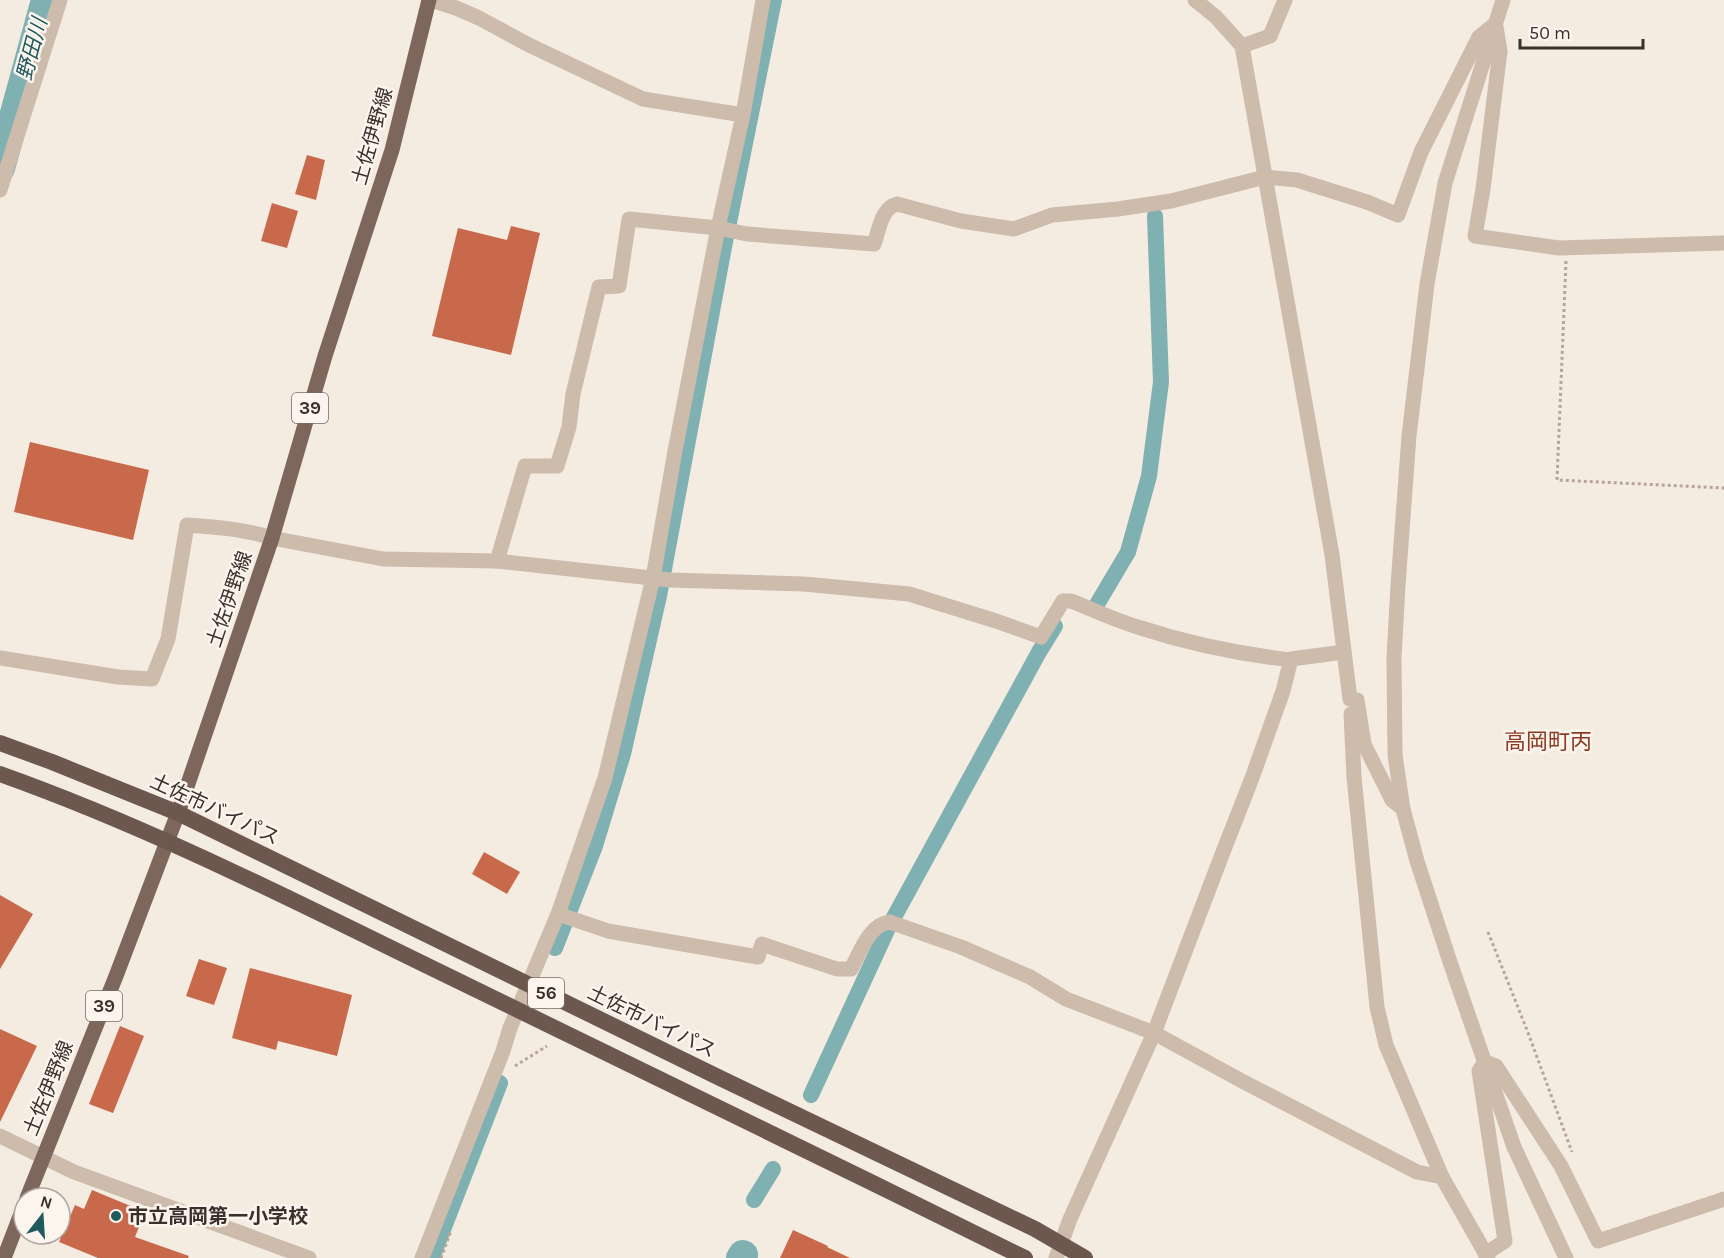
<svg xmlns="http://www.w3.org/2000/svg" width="1724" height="1258" font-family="Karla,'Noto Sans JP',sans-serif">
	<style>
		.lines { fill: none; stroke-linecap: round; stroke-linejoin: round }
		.canal { stroke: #7fb0b2; stroke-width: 16 }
		.river { stroke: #7fb0b2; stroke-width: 30 }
		.building { fill: #c8694b }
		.path { stroke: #b9a596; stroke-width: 3; stroke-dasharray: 3 3; stroke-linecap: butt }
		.minor { stroke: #cdbbac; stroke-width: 15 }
		.primary { stroke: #7d675c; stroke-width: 15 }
		.trunk { stroke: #6c584f; stroke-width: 16 }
		.poi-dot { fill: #1f5a5e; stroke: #fbf5ee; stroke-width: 2 }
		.labels { text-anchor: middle; stroke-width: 5; stroke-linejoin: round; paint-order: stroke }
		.shield { fill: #fbf5ee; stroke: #756b66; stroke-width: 1.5 }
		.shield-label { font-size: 18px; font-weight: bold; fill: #3b302b }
		.street-label { font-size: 20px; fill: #3b302b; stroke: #fbf5ee }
		.poi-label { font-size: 20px; font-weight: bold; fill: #3b302b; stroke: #fbf5ee; text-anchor: start }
		.water-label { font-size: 21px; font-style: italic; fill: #1f5a5e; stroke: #fbf5ee }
		.quarter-label { font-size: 22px; fill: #8c3b22; stroke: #fbf5ee }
	</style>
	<rect width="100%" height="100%" fill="#f4ebe1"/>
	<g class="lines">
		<g class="canal">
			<polyline points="1096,606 1128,552 1149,476 1161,382 1155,216"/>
			<polyline points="893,919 1039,652 1055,626"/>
			<polyline points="555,948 595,846 623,754 659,596 724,247 774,0"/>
			<polyline points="811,1095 889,926"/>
			<polyline points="754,1200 773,1169"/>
			<polyline points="432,1258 500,1083"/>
		</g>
		<g class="river">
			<polyline points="0,168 46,0"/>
			<polyline points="741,1258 743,1255"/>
		</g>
	</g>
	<g class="building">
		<polygon points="307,155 325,160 316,200 295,194"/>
		<polygon points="272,203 298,211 287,248 261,241"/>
		<polygon points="511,226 540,233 511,355 432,336 458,228 507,240"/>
		<polygon points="30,442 149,470 133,540 14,512"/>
		<polygon points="484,852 520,872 507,894 472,874"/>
		<polygon points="0,895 33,914 0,969"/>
		<polygon points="199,959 227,968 214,1005 186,996"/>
		<polygon points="250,968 352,995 337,1056 278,1041 276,1050 232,1038"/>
		<polygon points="120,1026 144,1036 113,1113 89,1104"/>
		<polygon points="0,1029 37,1046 0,1122"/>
		<polygon points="92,1190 145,1212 135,1237 189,1256 188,1258 98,1258 59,1242 75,1205 84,1209"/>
		<polygon points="793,1230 828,1246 827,1247 850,1258 780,1258"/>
	</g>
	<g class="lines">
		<g class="path">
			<polyline points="1566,261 1557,480 1724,488"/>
			<polyline points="1488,932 1527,1030 1572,1152"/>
			<polyline points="515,1066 547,1046"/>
			<polyline points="441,1258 451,1231"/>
		</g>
		<g class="minor">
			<polyline points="431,0 456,8 479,18 529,45 643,99 743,115"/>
			<polyline points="1195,0 1216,17 1242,46 1332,555 1350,699 1357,700 1364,744 1392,800 1403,809"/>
			<polyline points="1503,0 1445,183 1427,284 1409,436 1398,585 1394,658 1395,755 1403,809 1417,861 1450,962 1514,1147 1566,1258"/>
			<polyline points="1496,27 1500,51 1483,189 1475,236 1559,248 1724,243"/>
			<polyline points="1242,46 1270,36 1285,0"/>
			<polyline points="0,190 60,0"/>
			<path d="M497,561l28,-95h32l12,-39 4,-33 26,-107 20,-1 10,-67 89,9 29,6 127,10c5,-13 7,-36 23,-40l64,17 53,8 38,-14 66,-6 53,-8 94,-24 32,3 70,22 31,13 23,-63 58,-115 16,-13"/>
			<path d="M0,658l118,19 34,2 16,-40 19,-114c29,2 57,4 85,13l111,21 114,2 173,19 134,4 105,10 87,27 45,16 22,-36h8c23,9 46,20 70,27 49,16 99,26 150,32"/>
			<polyline points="1351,714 1354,777 1377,1007 1386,1045 1442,1177 1488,1258"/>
			<path d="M558,914l50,17 150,26 4,-13 75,25h14c9,-16 18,-45 39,-47l71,25 69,30 36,22 88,34 88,48 175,91 25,5"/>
			<polyline points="0,1136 74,1172 309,1258"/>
			<polyline points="1485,1254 1505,1241 1479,1071 1485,1062 1496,1066 1561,1166 1598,1241 1724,1199"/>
			<polyline points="422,1258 503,1051 510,1028 558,914 605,778 653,578 675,451 718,228 743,115 763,0"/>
			<polyline points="1056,1258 1070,1219 1154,1033 1223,852 1252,778 1283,691 1291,659 1344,652"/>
		</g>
		<g class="primary">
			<polyline points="27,1198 116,976 178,813 272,538 325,356 392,150 429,0"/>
			<polyline points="4,1258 24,1206"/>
		</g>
		<g class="trunk">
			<polyline points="0,743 52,762 178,813 720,1078 1035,1229 1085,1258"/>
			<path d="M0,774c152,54 296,128 442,199 194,94 389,189 583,285"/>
		</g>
	</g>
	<circle class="poi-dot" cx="116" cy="1216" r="6"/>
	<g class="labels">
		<g class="shield">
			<rect x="292" y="393" width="36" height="30" rx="4.5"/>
			<rect x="528" y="978" width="36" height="30" rx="4.5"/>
			<rect x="86" y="991" width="36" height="30" rx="4.5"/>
		</g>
		<g class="shield-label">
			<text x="310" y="414">39</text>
			<text x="546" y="999">56</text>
			<text x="104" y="1012">39</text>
		</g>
		<g class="street-label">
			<text transform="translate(372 136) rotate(-74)" y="7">土佐伊野線</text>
			<text transform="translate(229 599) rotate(-71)" y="7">土佐伊野線</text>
			<text transform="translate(215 809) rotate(25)" y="7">土佐市バイパス</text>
			<text transform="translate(652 1021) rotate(26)" y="7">土佐市バイパス</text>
			<text transform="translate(48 1088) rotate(-68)" y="7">土佐伊野線</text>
		</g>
		<g class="poi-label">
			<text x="128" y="1223">市立高岡第一小学校</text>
		</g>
		<g class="water-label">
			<text transform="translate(32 49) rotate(-75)" y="7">野田川</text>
		</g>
		<g class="quarter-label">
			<text x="1548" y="749">高岡町丙</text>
		</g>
	</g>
	<g transform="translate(42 1216) rotate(17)"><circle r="28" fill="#fbf5ee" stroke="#aea6a0" stroke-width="1.5"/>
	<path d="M0-4.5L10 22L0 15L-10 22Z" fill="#1f5a5e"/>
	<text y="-9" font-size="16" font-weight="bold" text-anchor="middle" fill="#3b302b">N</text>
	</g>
	<path d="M1520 39v9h123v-9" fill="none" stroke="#3b302b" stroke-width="3"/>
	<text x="1529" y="39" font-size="18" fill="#3b302b" stroke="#fbf5ee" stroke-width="4.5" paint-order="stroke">50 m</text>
</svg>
